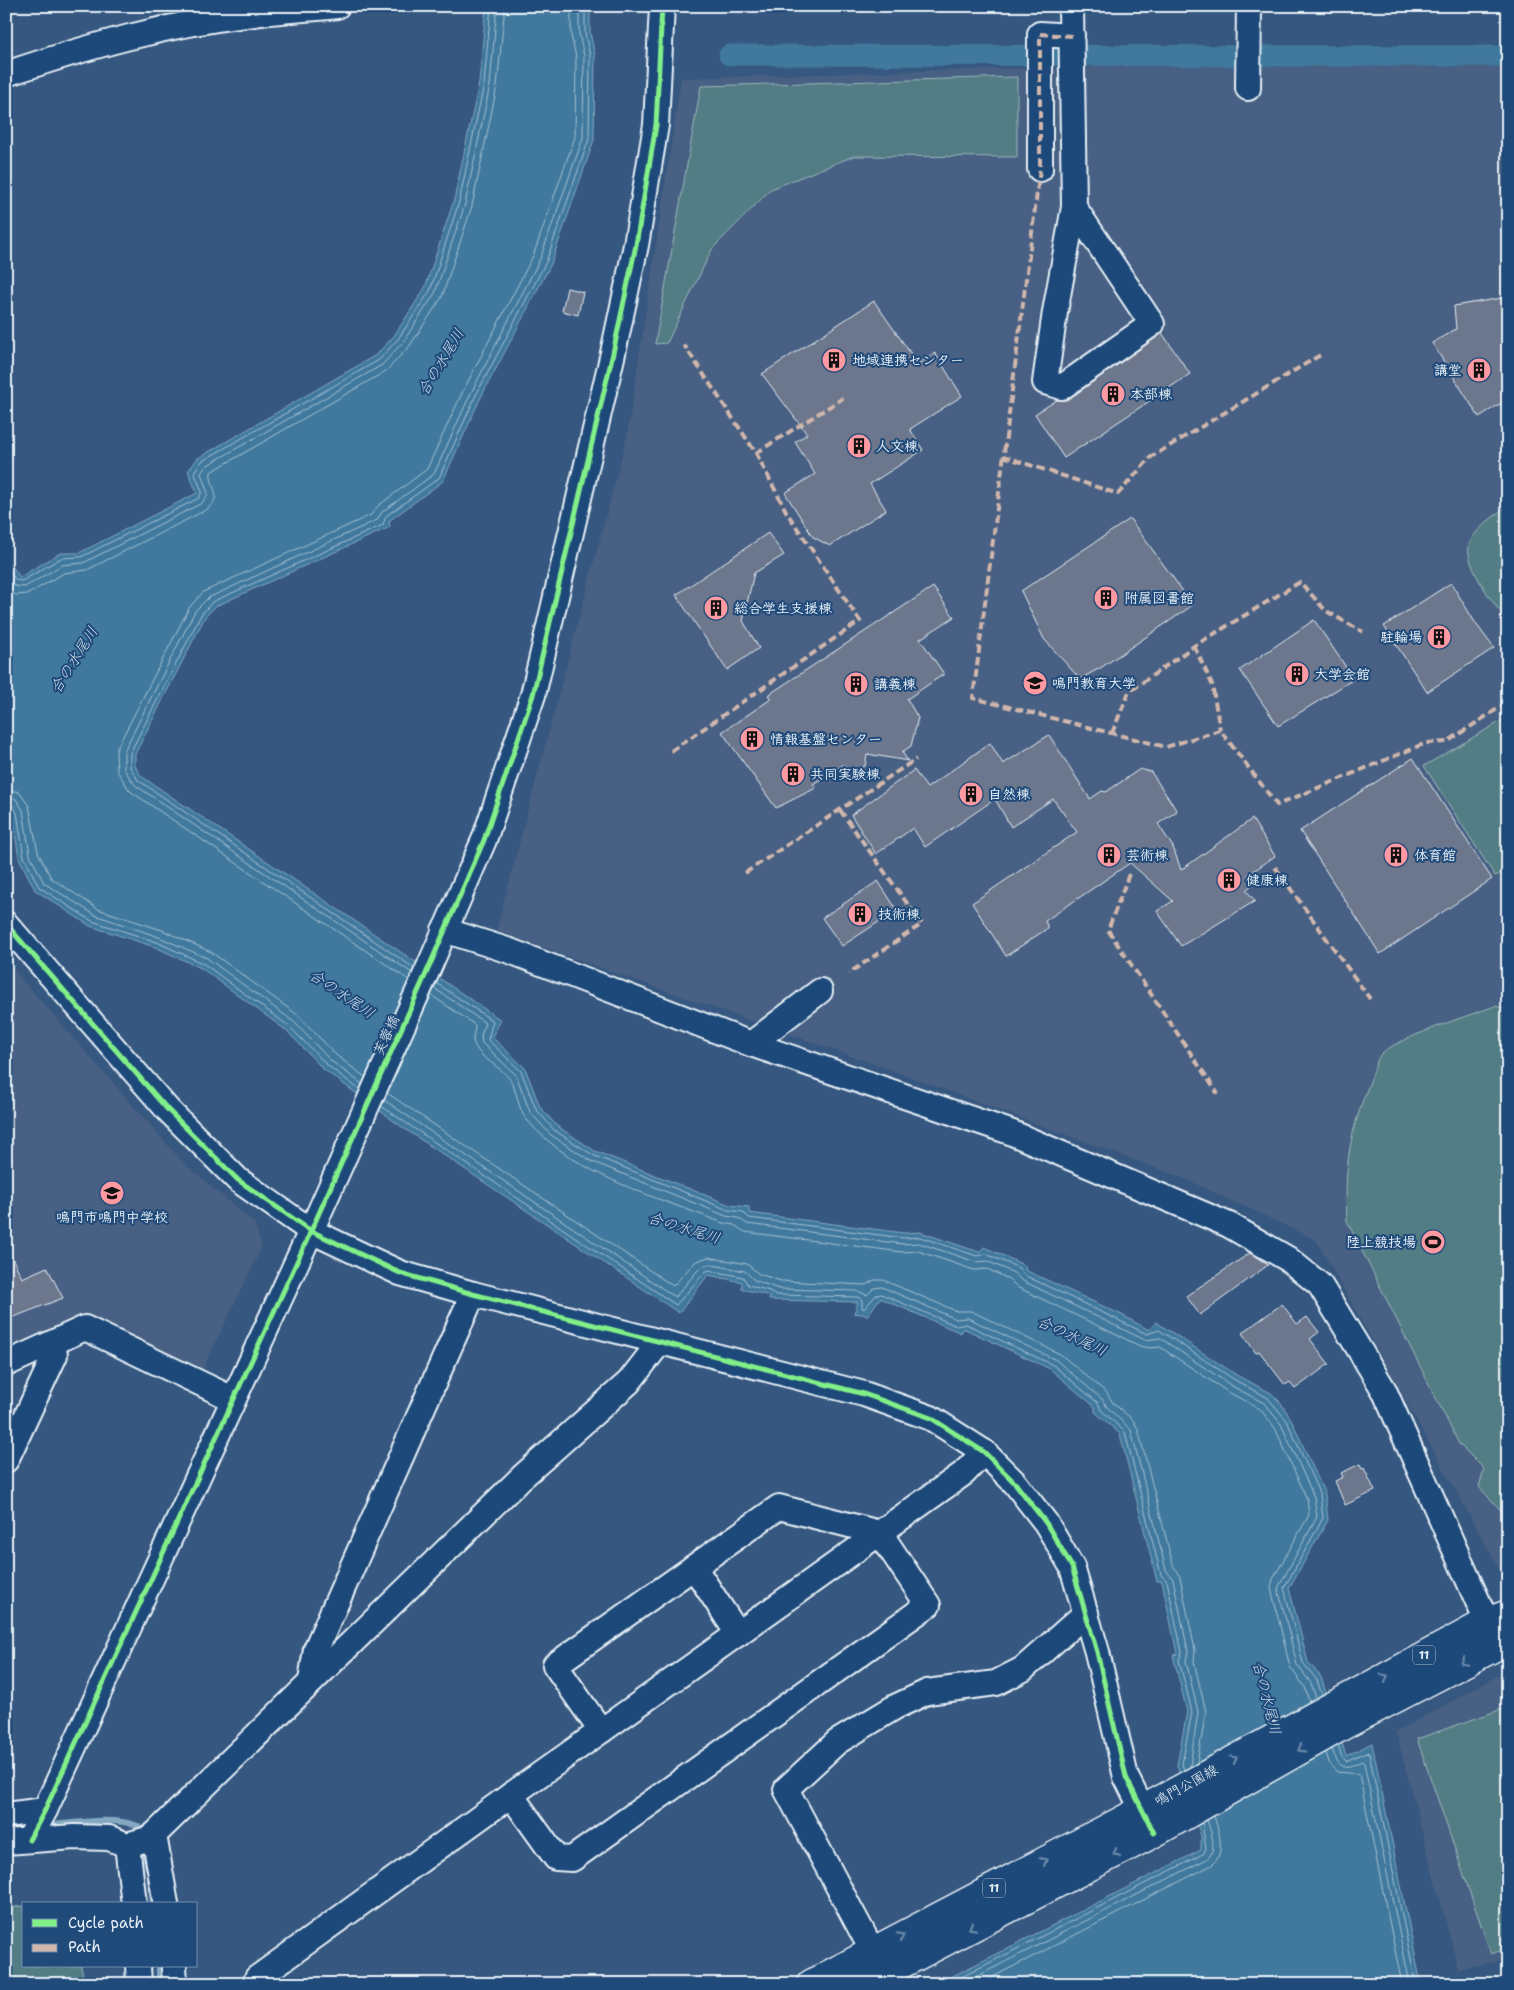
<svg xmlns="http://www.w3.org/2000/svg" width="1514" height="1990" font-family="'Shantell Sans','Klee One',sans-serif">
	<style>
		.built { fill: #466083 }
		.green { fill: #537d84; stroke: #9eb7be }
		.water { fill: #41799d; stroke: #84a9c1 }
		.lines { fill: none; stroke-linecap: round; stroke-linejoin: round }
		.shore { stroke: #a5c1d4; stroke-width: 1 }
		.stream { stroke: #84a9c1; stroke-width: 6 }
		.canal { stroke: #41799d; stroke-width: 21 }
		.building { fill: #6c768c; stroke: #e8f1f8 }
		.minor-casing { stroke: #e8f1f8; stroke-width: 28 }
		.major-casing { stroke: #e8f1f8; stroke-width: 31 }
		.minor { stroke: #1f4a7a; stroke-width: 24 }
		.major { stroke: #1f4a7a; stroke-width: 28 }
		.quiet { stroke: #d1b7ad; stroke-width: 4; stroke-dasharray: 8 4; stroke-linecap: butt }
		.cycleway-casing { stroke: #1f4a7a; stroke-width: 8 }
		.cycleway { stroke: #82f089; stroke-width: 5 }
		.oneway { stroke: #6f8dac }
		.labels { text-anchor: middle; stroke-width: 4; stroke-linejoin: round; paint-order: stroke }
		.shield { fill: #1f4a7a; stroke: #acbfd2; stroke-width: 1 }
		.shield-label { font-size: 12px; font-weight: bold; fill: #e8f1f8 }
		.poi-label { font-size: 14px; font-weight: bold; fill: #e8f1f8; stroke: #1f4a7a; text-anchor: start }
		.street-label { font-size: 14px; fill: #e8f1f8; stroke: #1f4a7a }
		.water-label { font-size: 15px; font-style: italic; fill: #cfdfea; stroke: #1f4a7a }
	</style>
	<rect width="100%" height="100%" fill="#36577f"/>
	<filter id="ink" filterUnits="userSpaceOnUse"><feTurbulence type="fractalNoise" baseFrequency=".02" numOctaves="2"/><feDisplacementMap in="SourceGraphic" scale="10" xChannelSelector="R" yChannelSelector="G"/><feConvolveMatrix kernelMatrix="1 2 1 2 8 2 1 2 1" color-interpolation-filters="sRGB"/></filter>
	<g filter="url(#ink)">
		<g class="built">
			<polygon points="1508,54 1508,1581 1506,1581 1316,1240 1185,1179 902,1074 496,931 627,436 681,78"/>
			<polygon points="6,961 182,1161 255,1224 262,1247 202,1371 84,1316 6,1351"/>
			<polygon points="1508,1670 1508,1960 1458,1969 1396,1732"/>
		</g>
		<g class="green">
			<polygon points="1017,77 1017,157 854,156 771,189 712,249 667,343 655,344 701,86"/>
			<path d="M1508,505v116c-13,-15 -49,-62 -37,-81 8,-14 25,-25 37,-35z"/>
			<polygon points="1508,717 1508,871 1495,876 1424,766"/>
			<path d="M1495,1006l13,3v509l-29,-31 5,-18 -25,-25 -112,-223c-3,-55 2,-86 22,-137 4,-9 6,-21 11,-29 12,-15 93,-41 115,-49z"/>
			<polygon points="1508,1707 1508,1948 1491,1954 1417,1739"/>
			<polygon points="24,1906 24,1966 81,1966 85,1984 6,1984 6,1908"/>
		</g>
		<polygon class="water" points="486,6 590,6 590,33 595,55 594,140 551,264 480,399 443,481 389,521 390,527 216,606 205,617 135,754 135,766 141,776 501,1020 492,1037 525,1068 540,1107 557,1126 595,1151 730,1205 749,1207 749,1213 904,1233 920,1232 979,1252 984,1247 1026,1266 1025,1270 1122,1315 1149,1330 1156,1322 1238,1376 1271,1393 1281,1403 1291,1419 1325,1494 1328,1520 1289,1588 1308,1662 1321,1677 1346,1756 1372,1743 1421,1984 937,1984 1201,1850 1201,1836 1177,1765 1187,1712 1173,1655 1177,1654 1162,1581 1157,1581 1120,1434 1095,1412 1095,1407 1050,1369 963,1328 961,1333 880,1298 868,1315 854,1313 858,1302 769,1300 770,1296 742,1289 742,1282 708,1275 679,1313 402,1127 323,1069 287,1031 201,968 155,947 90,926 35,890 19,858 12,814 6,804 6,558 20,577 60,553 79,553 197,493 188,471 198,458 376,355 394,336 425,288 454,200 479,83"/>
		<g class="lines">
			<g class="shore">
				<polyline points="6,567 16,580 22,581 61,558 81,557 199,498 202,491 194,472 202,461 379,360 398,339 430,291 459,202 484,84 491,6"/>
				<polyline points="6,577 14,586 25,587 62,565 83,563 202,503 208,494 201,473 206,466 382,365 403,342 435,293 465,204 490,85 497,6"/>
				<path d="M6,589l10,6 12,-1 36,-21 23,-3 119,-60c19,-14 3,-23 5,-38l175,-101 23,-24 33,-50 30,-91 25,-120 8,-80"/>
				<polyline points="6,789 19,792 29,806 38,852 51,878 98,909 162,930 211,952 299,1016 336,1055 365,1077"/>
				<polyline points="6,796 16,799 23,810 30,855 44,883 95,915 159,937 207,958 294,1022 331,1061 362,1084"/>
				<polyline points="6,802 12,804 17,813 24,857 39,887 92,921 157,942 204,964 290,1027 327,1065 360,1090"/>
				<polyline points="414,968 138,780 130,767 130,753 201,615 212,602 383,525 386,516 439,478 475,397 546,262 589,139 590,56 585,34 585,6"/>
				<polyline points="412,973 135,785 124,769 124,751 195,611 208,598 377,520 382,512 434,474 470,395 540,259 583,138 584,56 579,34 579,6"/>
				<polyline points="409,980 130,791 117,771 116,750 189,608 203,592 371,515 378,506 427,469 463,391 533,256 575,137 576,57 571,35 571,6"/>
				<polyline points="436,983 493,1021 488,1040 521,1071 536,1109 554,1130 593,1155 728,1210 743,1212 749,1218 903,1238 920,1237 977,1256 986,1254 1019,1268 1024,1275 1147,1334 1159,1330 1235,1380 1268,1398 1287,1421 1320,1495 1323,1518 1284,1588 1303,1663 1317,1680 1322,1695"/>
				<polyline points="434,988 485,1023 481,1036 482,1043 516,1075 530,1112 551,1135 591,1161 726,1216 738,1218 747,1224 903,1244 919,1243 976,1262 987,1261 1014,1273 1021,1280 1145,1340 1160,1338 1232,1386 1264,1403 1281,1424 1314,1497 1317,1517 1278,1588 1297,1665 1311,1683 1316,1698"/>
				<path d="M431,995l44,30c0,5 -2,10 -2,15 3,17 26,25 36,38 9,12 8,31 18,42 48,56 130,77 196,103l11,2 11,7 157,20 16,-1 56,19 13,-1 22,10 8,8 123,59 10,2 10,-1 68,45 32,17 15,19 32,71 2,16 -36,64 -2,9 19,79 15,20 4,15"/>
				<polyline points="387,1093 673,1286 695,1262 708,1257 747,1264 759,1274 781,1281 865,1285 875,1280 883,1280 956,1311 971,1311 1060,1354 1107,1393 1113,1403 1133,1420 1138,1429 1173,1565 1180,1577 1195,1650 1194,1662 1206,1712 1197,1763"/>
				<polyline points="384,1100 675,1297 700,1268 708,1264 745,1271 754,1280 779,1289 857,1291 867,1295 874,1288 882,1287 956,1319 968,1318 1056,1360 1102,1399 1107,1407 1131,1430 1166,1570 1173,1579 1188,1651 1186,1661 1198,1712 1190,1767"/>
				<polyline points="381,1106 676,1305 704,1273 708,1270 743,1277 748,1285 770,1291 776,1295 858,1297 862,1300 862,1308 864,1309 876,1295 881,1294 957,1326 966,1324 1053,1365 1098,1403 1101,1410 1125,1432 1161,1575 1167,1581 1182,1652 1179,1660 1192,1712 1182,1764 1184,1770"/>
				<polyline points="1338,1746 1342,1757 1346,1761 1366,1752 1369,1753 1416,1984"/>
				<path d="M1332,1749c7,20 11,21 30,12l2,2 46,221"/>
				<polyline points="1326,1753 1330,1765 1337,1772 1359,1774 1402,1984"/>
				<polyline points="948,1984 1203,1854 1206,1849 1202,1823"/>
				<path d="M962,1984l245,-125c11,-10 4,-27 0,-39"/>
				<path d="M979,1984l233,-119c14,-12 7,-33 2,-49"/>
			</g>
			<g class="stream">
				<path d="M42,1826c27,-2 71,-11 96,0l2,11"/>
				<polyline points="6,1830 30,1827"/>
				<polyline points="143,1846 148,1868"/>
				<polyline points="150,1880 153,1904"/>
				<polyline points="159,1984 159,1966"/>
			</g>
			<polyline class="canal" points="729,55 1508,56"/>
		</g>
		<g class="building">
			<polygon points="567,288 583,292 578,315 562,311"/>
			<polygon points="1508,297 1508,399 1479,417 1432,343 1456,329 1454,306"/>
			<polygon points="874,301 918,364 935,353 962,396 910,429 923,450 870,484 886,510 830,546 813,537 785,493 815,474 795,442 807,434 762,374"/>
			<polygon points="1162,333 1190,374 1064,458 1035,414 1057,400 1070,398"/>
			<polygon points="1130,519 1193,605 1102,667 1080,679 1044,639 1021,591"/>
			<polygon points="768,533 784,555 754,573 743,621 759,648 727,670 676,595"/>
			<polygon points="1451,583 1476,624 1494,648 1427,692 1384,626"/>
			<polygon points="933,587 954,617 920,639 944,674 907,699 918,718 911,746 902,752 908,761 867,754 865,766 851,771 843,765 813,784 816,788 776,808 722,732 771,699 768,695"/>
			<polygon points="1314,620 1354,679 1278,726 1240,670"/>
			<polygon points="1049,735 1090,799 1102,791 1106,792 1140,769 1151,772 1177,811 1158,824 1173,847 1181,870 1252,819 1275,856 1248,875 1253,884 1246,890 1255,901 1181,946 1157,911 1173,901 1130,863 1045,921 1048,928 1006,956 972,903 1077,832 1053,799 1011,827 995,799 925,847 913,828 876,854 851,815 914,770 927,788 990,743 1003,764"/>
			<polygon points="1413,758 1492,879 1380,954 1300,831"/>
			<polygon points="878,881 897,910 842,946 822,918"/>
			<polygon points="6,1245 22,1278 47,1267 63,1298 6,1320"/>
			<polygon points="1250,1253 1268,1265 1200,1315 1186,1296"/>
			<polygon points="1282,1304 1297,1324 1307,1317 1319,1332 1310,1339 1329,1364 1295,1389 1290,1382 1285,1385 1259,1351 1256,1353 1242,1333"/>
			<polygon points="1360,1464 1362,1469 1364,1468 1375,1491 1345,1505 1335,1481 1343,1477 1341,1473"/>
		</g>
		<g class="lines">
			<defs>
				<g id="minor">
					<polyline points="1071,6 1074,207 1055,312 1045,382 1062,387 1152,324 1074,207"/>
					<path d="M6,74c80,-27 164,-51 248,-60 28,-4 56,-5 83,-8"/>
					<polyline points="1248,88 1249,6"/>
					<polyline points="1040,169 1040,34 1072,36"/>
					<polyline points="6,924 168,1110 238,1180 311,1231 400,1273 473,1294 864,1394 931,1418 984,1452 1015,1483 1046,1523 1072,1567 1097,1652 1126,1777 1151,1827"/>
					<polyline points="444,930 510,951 751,1044 1010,1132 1229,1225 1288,1259 1320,1285 1384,1390 1487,1622"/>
					<polyline points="751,1044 820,991"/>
					<polyline points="6,1364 85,1328 233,1399"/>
					<polyline points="6,1460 55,1355 53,1343"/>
					<polyline points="694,1567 738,1634"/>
					<polyline points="311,1681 316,1649 473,1294"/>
					<polyline points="511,1795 556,1858 572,1859 928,1605 880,1533 779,1507 555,1665 601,1731"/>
					<polyline points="6,1815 45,1810"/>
					<polyline points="154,1835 166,1904"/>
					<polyline points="29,1840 45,1810 311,1231 429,967 484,840 533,695 613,353 636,245 656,125 662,6"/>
					<polyline points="6,1842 74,1837 109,1838 127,1845 151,1838 522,1477 629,1382 660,1342"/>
					<polyline points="127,1845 134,1904"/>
					<polyline points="138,1966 139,1984"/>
					<polyline points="174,1966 175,1984"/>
					<polyline points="881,1967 786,1789 837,1742 895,1707 927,1692 996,1683 1023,1669 1086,1613"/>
					<polyline points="257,1978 511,1795 964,1473 984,1452"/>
				</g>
				<g id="major">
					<polyline points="811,1984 1142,1810 1487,1622 1508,1614"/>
					<polyline points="863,1984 1154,1833 1344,1725 1508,1640"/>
				</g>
			</defs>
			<use href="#minor" class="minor-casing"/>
			<use href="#major" class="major-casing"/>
			<use href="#minor" class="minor"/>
			<use href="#major" class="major"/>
			<g class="quiet">
				<polyline points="1072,36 1040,34 1040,169 973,698 1166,747 1220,730 1277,805 1426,743 1447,742 1508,702"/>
				<polyline points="756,453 843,398"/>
				<polyline points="1003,456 1118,494 1151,457 1322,354"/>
				<polyline points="1194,646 1212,684 1220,730"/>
				<polyline points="1112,733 1129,692 1194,646 1300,582 1326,611 1363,632"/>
				<polyline points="671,751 860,621 787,513 756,453 684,345"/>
				<polyline points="840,810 922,924 849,973"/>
				<polyline points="1275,867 1370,999"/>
				<polyline points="745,873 916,759"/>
				<polyline points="1129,874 1108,930 1218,1094"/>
			</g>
			<defs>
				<g id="cycleway">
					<polyline points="6,924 168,1110 238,1180 311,1231 400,1273 473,1294 864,1394 931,1418 984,1452 1015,1483 1046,1523 1072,1567 1097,1652 1126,1777 1154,1833"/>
					<polyline points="29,1840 45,1810 311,1231 429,967 484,840 533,695 613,353 636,245 656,125 662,6"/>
				</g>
			</defs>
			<use href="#cycleway" class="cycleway-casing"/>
			<use href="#cycleway" class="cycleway"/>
		</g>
		<defs><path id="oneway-chevron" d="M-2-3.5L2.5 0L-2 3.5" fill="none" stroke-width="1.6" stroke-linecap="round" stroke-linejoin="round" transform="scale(1.25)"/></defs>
		<g class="oneway">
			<use href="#oneway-chevron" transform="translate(1464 1662) rotate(153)"/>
			<use href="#oneway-chevron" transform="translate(1385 1677) rotate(-28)"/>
			<use href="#oneway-chevron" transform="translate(1301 1749) rotate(150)"/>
			<use href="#oneway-chevron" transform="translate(1234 1759) rotate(-29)"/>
			<use href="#oneway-chevron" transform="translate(1116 1853) rotate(153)"/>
			<use href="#oneway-chevron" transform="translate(1044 1861) rotate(-28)"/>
			<use href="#oneway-chevron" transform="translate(972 1927) rotate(153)"/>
			<use href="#oneway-chevron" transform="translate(901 1936) rotate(-28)"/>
		</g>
	</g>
	<defs>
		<symbol id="building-disc" viewBox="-11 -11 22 22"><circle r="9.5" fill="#ff9aa2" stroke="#1f4a7a"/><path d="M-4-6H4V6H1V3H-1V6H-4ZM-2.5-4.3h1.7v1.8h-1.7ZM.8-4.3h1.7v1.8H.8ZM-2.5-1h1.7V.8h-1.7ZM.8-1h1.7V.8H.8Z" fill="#111"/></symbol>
		<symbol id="university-disc" viewBox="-11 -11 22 22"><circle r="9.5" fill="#ff9aa2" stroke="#1f4a7a"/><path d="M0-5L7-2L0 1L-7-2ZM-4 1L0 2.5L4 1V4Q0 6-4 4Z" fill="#111"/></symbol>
		<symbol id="school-disc" viewBox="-11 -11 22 22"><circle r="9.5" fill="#ff9aa2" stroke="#1f4a7a"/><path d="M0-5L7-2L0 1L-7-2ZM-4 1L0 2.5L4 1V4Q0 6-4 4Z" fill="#111"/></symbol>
		<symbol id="stadium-disc" viewBox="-11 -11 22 22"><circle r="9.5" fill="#ff9aa2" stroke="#1f4a7a"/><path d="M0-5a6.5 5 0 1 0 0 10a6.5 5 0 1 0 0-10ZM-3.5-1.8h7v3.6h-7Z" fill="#111"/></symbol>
	</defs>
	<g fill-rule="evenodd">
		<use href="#building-disc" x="820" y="346" width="28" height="28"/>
		<use href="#building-disc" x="1465" y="356" width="28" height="28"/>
		<use href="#building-disc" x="1099" y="380" width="28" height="28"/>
		<use href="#building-disc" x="845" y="432" width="28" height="28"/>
		<use href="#building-disc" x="1092" y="584" width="28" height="28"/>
		<use href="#building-disc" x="702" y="594" width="28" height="28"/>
		<use href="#building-disc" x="1425" y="623" width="28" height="28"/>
		<use href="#building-disc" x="1283" y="660" width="28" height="28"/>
		<use href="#university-disc" x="1021" y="669" width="28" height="28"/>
		<use href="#building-disc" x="842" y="670" width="28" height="28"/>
		<use href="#building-disc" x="738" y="725" width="28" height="28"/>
		<use href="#building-disc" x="779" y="760" width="28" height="28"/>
		<use href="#building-disc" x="957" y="780" width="28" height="28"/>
		<use href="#building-disc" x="1095" y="841" width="28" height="28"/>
		<use href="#building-disc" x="1382" y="841" width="28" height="28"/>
		<use href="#building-disc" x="1215" y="866" width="28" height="28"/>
		<use href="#building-disc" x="846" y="900" width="28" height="28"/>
		<use href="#school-disc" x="98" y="1179" width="28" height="28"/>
		<use href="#stadium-disc" x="1419" y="1228" width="28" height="28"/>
	</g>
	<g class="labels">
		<g class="shield">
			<rect x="1413" y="1645.5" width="22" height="19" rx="4"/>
			<rect x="983" y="1878.5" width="22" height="19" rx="4"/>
		</g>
		<g class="shield-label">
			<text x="1424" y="1659">11</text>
			<text x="994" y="1892">11</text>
		</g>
		<g class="poi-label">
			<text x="852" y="365">地域連携センター</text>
			<text x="1462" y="375" text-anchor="end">講堂</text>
			<text x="1130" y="399">本部棟</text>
			<text x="876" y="451">人文棟</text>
			<text x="1124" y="603">附属図書館</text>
			<text x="734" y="613">総合学生支援棟</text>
			<text x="1422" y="642" text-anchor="end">駐輪場</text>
			<text x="1314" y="679">大学会館</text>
			<text x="1052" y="688">鳴門教育大学</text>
			<text x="874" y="689">講義棟</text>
			<text x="770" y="744">情報基盤センター</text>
			<text x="810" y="779">共同実験棟</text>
			<text x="988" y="799">自然棟</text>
			<text x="1126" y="860">芸術棟</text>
			<text x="1414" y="860">体育館</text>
			<text x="1246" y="885">健康棟</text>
			<text x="878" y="919">技術棟</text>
			<text x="112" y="1222" text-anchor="middle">鳴門市鳴門中学校</text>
			<text x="1416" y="1247" text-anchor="end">陸上競技場</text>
		</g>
		<g class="street-label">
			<text transform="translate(386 1035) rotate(-65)" y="5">芙蓉橋</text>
			<text transform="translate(1186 1785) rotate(-29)" y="5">鳴門公園線</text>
		</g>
		<g class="water-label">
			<text transform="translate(441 362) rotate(-59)" y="5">合の水尾川</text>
			<text transform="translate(74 660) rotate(-58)" y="5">合の水尾川</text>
			<text transform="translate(342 994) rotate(34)" y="5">合の水尾川</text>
			<text transform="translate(684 1228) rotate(17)" y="5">合の水尾川</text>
			<text transform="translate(1072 1336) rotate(25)" y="5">合の水尾川</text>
			<text transform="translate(1267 1698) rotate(76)" y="5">合の水尾川</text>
		</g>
	</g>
	<rect width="1514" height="1990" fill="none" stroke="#1f4a7a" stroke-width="25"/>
	<rect x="12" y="12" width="1489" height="1965" fill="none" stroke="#e8f1f8" stroke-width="2" filter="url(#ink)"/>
	<rect x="22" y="1902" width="175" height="65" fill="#1f4a7a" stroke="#6f8dac"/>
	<rect x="32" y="1919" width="25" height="8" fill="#82f089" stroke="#6f8dac"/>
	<text x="68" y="1928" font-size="15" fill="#e8f1f8">Cycle path</text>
	<rect x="32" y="1944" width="25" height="8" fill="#d1b7ad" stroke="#6f8dac"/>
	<text x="68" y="1952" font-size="15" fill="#e8f1f8">Path</text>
</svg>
